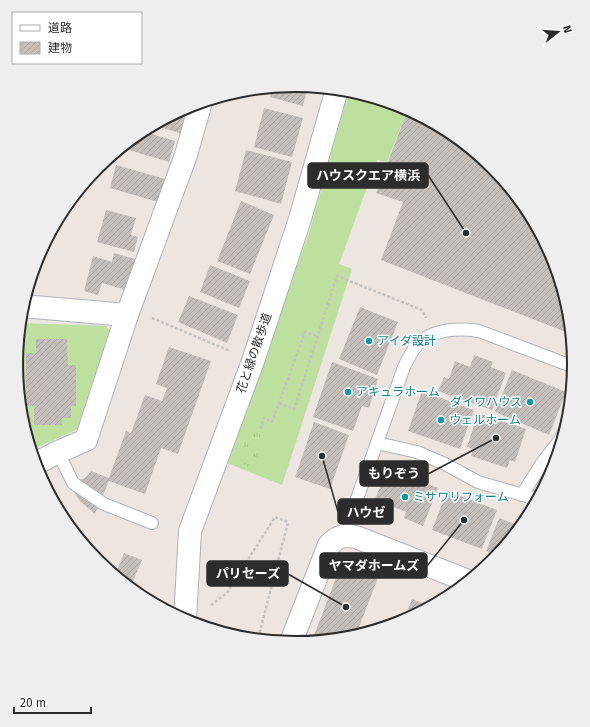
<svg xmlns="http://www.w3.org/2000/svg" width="590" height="727" font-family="'Fira Sans','Noto Sans JP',sans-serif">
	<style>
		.grass { fill: #bee09f }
		.park { fill: url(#park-tufts) }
		.building { fill: url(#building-hatch) }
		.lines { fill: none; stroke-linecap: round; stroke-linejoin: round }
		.lane-casing { stroke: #afb3bb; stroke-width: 14 }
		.street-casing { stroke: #afb3bb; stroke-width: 24 }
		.path { stroke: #c4c4c4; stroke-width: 2.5; stroke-dasharray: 3 2; stroke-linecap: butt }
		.lane { stroke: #fff; stroke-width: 12 }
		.street { stroke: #fff; stroke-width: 22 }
		.culture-dot { fill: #0f9aa8; stroke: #fff; stroke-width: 1.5 }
		.labels { text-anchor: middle; stroke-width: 3; stroke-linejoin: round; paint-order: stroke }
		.culture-label { font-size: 12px; fill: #0d838f; stroke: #fff; text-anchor: start }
		.street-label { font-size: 12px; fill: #2c2c2c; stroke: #fff }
		.rim { fill: none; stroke: #2c2c2c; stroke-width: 2 }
		.leader { fill: none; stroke: #2c2c2c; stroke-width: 1.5 }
		.callout-dot { fill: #2c2c2c; stroke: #fff; stroke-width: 1.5 }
		.callout { fill: #2c2c2c; stroke: #2c2c2c; stroke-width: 1.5 }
		.callout-label { font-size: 13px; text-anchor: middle; font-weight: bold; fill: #fff }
	</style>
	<defs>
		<pattern id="park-tufts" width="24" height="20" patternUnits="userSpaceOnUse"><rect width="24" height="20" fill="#bee09f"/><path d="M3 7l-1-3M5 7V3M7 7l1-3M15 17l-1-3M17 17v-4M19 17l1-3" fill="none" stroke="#a3c089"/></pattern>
		<pattern id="building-hatch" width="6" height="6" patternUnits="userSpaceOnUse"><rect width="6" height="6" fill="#c5bfbb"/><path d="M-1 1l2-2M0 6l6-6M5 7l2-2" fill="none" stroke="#a9a4a1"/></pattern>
	</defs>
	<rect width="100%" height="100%" fill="#ede5df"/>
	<g class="grass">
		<polygon points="349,90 402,106 408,109 387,162 377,160 339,264 352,269 282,485 227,463 310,230"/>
		<polygon points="20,323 106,326 114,336 80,428 31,450 21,418 16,363"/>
	</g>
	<polygon class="park" points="252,425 267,432 252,468 237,461"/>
	<g class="building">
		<polygon points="295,85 308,86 303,106 270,97 273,87"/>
		<polygon points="191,105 183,134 152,125 188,106"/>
		<polygon points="264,108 303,118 292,157 254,147"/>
		<polygon points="408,109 450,132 492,166 527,209 553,257 569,309 571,334 381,260 403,202 376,193"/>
		<polygon points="141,131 175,141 169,162 122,148 123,146"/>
		<polygon points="246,150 292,162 281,204 235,191"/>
		<polygon points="116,165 165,179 158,202 110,188"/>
		<polygon points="241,201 274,215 250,274 217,261"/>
		<polygon points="106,210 136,218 131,235 138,237 134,252 97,242"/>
		<polygon points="114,253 135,259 126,290 102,283 98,295 84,291 93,256 112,262"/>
		<polygon points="210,265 250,281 239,308 200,292"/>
		<polygon points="189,296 238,315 227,343 178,322"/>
		<polygon points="360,307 398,322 377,375 339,359"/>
		<polygon points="36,339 67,339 68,365 76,365 76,406 71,406 71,418 62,418 62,425 34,425 34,406 26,406 26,353 36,353"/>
		<polygon points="169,347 211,361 178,454 161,448 145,494 109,481 95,514 80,501 73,491 77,481 85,478 91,471 109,478 126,431 131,433 145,395 162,401 167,388 156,384"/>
		<polygon points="474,355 493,362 491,367 506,373 492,410 438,391 444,377 449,379 455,361 470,367"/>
		<polygon points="332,362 378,379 369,408 362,406 353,431 313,417"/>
		<polygon points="512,370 566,392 549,435 495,412"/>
		<polygon points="422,391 474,410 460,449 408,431"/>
		<polygon points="478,413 526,429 515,462 510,460 507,468 471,456 473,449 467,447"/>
		<polygon points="314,422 349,435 330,489 295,477"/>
		<polygon points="388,468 438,488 423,526 404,518 406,512 391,506 388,512 372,506"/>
		<polygon points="447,491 497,510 482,549 432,530"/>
		<polygon points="499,518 515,524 516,519 524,522 497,555 486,551"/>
		<polygon points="124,553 142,560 130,588 115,575"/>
		<polygon points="355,560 381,570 356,635 349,637 312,641 337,575 348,579"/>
		<polygon points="412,599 430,606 404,620"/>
	</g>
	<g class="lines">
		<defs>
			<g id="lane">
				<polyline points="377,443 417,452 445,464 478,482 537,499"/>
				<polyline points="58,452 73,483 104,504 152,523"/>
				<polyline points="522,495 542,463 560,440 566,427"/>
				<path d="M340,537l8,-13 56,-157c4,-8 7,-15 13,-22 16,-16 41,-17 62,-14l95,36"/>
			</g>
			<g id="street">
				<polyline points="22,306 127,315"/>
				<polyline points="35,464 58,452 86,440 127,315 186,155 201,102"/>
				<polyline points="185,619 190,531 253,361 300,219 337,89"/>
				<path d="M291,642l38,-97c9,-9 14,-10 27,-8l112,44"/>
			</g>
		</defs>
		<use href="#lane" class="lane-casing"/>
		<use href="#street" class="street-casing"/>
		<g class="path">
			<polyline points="152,318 230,351"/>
			<polyline points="279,403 294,409 337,276 422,310 426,318"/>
			<polyline points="260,429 264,418 272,422 305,332 318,336"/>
			<polyline points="211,605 227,593 275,517 288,522 258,639"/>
		</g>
		<use href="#lane" class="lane"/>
		<use href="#street" class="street"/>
	</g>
	<g class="culture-dot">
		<circle cx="369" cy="341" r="4"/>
		<circle cx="348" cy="392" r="4"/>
		<circle cx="530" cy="402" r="4"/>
		<circle cx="441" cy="420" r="4"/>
		<circle cx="405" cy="497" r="4"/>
	</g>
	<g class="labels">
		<g class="culture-label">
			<text x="377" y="345">アイダ設計</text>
			<text x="356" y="396">アキュラホーム</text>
			<text x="522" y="406" text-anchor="end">ダイワハウス</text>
			<text x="449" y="424">ウェルホーム</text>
			<text x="413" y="501">ミサワリフォーム</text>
		</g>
		<g class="street-label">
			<text transform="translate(254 353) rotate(-71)" y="4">花と緑の散歩道</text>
		</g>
	</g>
	<path d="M0 0H590V727H0ZM23 364a272 272 0 1 1 544 0a272 272 0 1 1-544 0Z" fill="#eee" fill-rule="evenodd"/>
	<path class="rim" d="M23 364a272 272 0 1 1 544 0a272 272 0 1 1-544 0Z"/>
	<path class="leader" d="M466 233L428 175M496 438L428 474M322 456L338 512M464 520L427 566M346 607L288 574"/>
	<g class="callout-dot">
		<circle cx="466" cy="233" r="4"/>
		<circle cx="496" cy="438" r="4"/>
		<circle cx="322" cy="456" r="4"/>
		<circle cx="464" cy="520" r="4"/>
		<circle cx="346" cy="607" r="4"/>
	</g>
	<g class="callout">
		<rect x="308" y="163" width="120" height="25" rx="4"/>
		<rect x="360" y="461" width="68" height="25" rx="4"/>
		<rect x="338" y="499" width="55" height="25" rx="4"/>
		<rect x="320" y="553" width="107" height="25" rx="4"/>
		<rect x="207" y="561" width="81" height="25" rx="4"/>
	</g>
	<g class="callout-label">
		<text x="368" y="180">ハウスクエア横浜</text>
		<text x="394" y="478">もりぞう</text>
		<text x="366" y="517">ハウゼ</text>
		<text x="374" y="570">ヤマダホームズ</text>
		<text x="248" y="578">パリセーズ</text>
	</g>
	<rect x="12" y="12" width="130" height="52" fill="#ffffff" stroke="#ababab"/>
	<rect x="20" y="25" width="20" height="6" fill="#ffffff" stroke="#ababab"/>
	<text x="48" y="32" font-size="12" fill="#2c2c2c">道路</text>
	<rect x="20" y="42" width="20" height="12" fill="url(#building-hatch)" stroke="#ababab"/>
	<text x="48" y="52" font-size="12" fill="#2c2c2c">建物</text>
	<g transform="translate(558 32) rotate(73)" stroke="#ffffff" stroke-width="3" paint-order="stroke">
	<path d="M0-3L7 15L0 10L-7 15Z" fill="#2c2c2c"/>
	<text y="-6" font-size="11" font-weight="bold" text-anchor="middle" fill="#2c2c2c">N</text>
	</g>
	<path d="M14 707v6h77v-6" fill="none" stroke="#2c2c2c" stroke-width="2"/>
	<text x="20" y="707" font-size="12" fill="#2c2c2c" stroke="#ffffff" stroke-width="3" paint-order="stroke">20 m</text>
</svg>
